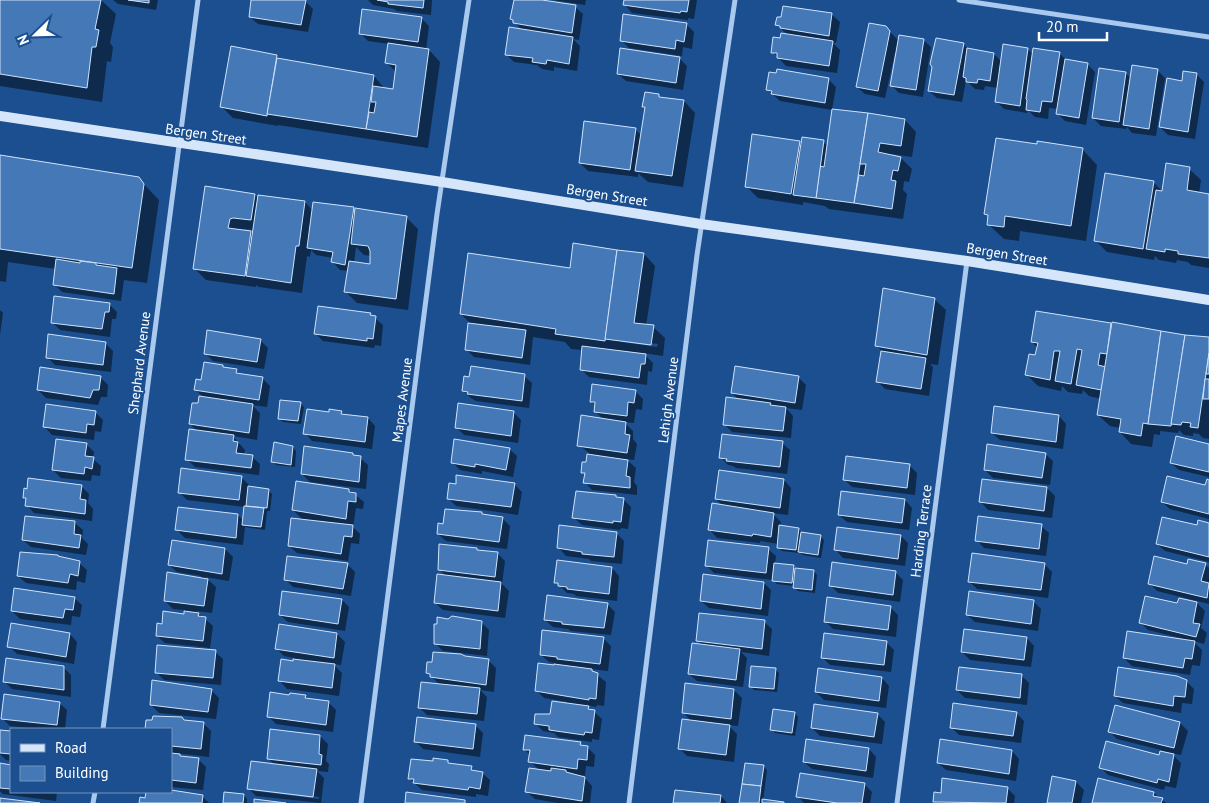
<svg xmlns="http://www.w3.org/2000/svg" width="1209" height="803" font-family="'PT Sans',sans-serif">
	<style>
		.shadow { fill: #0007; fill-rule: evenodd }
		.building { fill: #4478b7; stroke: #cfe3fa }
		.lines { fill: none; stroke-linecap: round; stroke-linejoin: round }
		.street { stroke: #a9c9ee; stroke-width: 5 }
		.secondary { stroke: #d6e6fa; stroke-width: 10 }
		.labels { text-anchor: middle; stroke-width: 4; stroke-linejoin: round; paint-order: stroke }
		.street-label { font-size: 14px; fill: #fff; stroke: #1b4f8f }
	</style>
	<rect width="100%" height="100%" fill="#1b4f8f"/>
	<g class="shadow">
		<polygon points="0,0 101,0 116,14 110,43 113,47 111,62 107,61 102,102 0,86"/>
		<polygon points="113,0 158,0 156,10 118,4"/>
		<polygon points="252,0 305,1 313,9 308,32 258,24 250,17"/>
		<polygon points="368,0 432,0 431,15 397,11 394,9 373,5"/>
		<polygon points="518,0 534,0 575,7 583,14 579,40 573,39 580,46 577,71 554,67 554,71 542,69 537,65 514,62 506,54 522,30 512,19"/>
		<polygon points="552,0 586,0 585,5"/>
		<polygon points="625,0 697,0 694,19 688,18 688,20 632,13 625,5"/>
		<polygon points="832,15 840,22 836,43 832,42 840,50 837,73 786,66 773,52 789,36 777,25"/>
		<polygon points="421,18 429,26 426,50 429,50 440,62 428,148 278,125 278,126 233,118 222,107 277,56 280,60 374,76 385,89 394,90 396,72 386,62 389,44 368,41 360,33"/>
		<polygon points="686,24 694,32 692,49 683,47 682,56 629,48 621,40"/>
		<polygon points="885,27 899,41 923,40 931,47 923,97 899,93 891,85 897,53 895,53 885,98 865,94 857,87"/>
		<polygon points="963,44 969,50 994,54 1002,62 1027,49 1034,55 1059,53 1066,60 1087,64 1095,72 1086,125 1065,121 1058,114 1058,109 1049,108 1048,119 1035,117 1028,110 1027,113 1004,109 996,101 998,88 985,86 984,90 975,89 966,80 962,102 937,98 929,91"/>
		<polygon points="679,58 687,66 683,90 626,81 618,74"/>
		<polygon points="1157,70 1165,78 1156,136 1132,133 1127,127 1126,129 1101,126 1093,118 1125,73 1132,79"/>
		<polygon points="1196,74 1204,82 1195,139 1168,135 1158,125 1160,126 1183,82"/>
		<polygon points="828,79 836,87 832,110 780,101 767,89"/>
		<polygon points="658,95 662,98 684,101 695,113 683,187 648,182 638,173 638,177 588,171 580,163 635,129 642,136 646,108 644,107"/>
		<polygon points="905,120 916,132 912,157 892,154 891,156 901,158 912,169 909,182 904,181 903,190 907,194 903,219 829,209 825,206 803,202 803,205 758,198 746,186 799,142 802,144 823,142 828,146"/>
		<polygon points="1082,149 1097,165 1086,241 1020,231 1019,241 1004,239 988,224 989,217 986,213"/>
		<polygon points="0,157 138,178 159,200 147,283 124,280 121,301 62,292 54,284 56,269 8,262 6,282 0,281"/>
		<polygon points="1189,169 1201,180 1199,194 1209,195 1209,268 1191,265 1188,262 1177,260 1176,263 1159,260 1155,256 1154,260 1107,252 1095,240 1153,182 1163,192"/>
		<path d="M206,188l49,7 4,4 46,3 8,9 40,-3 3,3 50,6 12,12 -10,81 -51,-7 -11,-11 3,-21 -9,-1 -7,-8v-4l-17,-3 -5,-5 -1,7 -3,-1 -5,37 -43,-6 -3,-2v2l-50,-7 -11,-11zM245,229l9,1 -1,5 -3,-3 -10,-1zM356,247l8,8 7,1v9l-17,-2z"/>
		<path d="M644,254l11,12 -9,60 7,1 12,11 -2,18 -20,-3 10,10 -1,9 -4,-1 -1,14 -58,-8 -8,-8 2,-19 -12,-1 -6,-7 -32,-5 -3,28 -56,-8 -8,-8 6,-24 -11,-11 110,-44zM622,340l36,4 -1,3 -35,-5z"/>
		<polygon points="934,299 946,310 938,365 930,364 933,367 929,396 885,389 877,381 882,351 877,346"/>
		<polygon points="110,305 117,312 116,319 112,319 110,337 60,330 52,322"/>
		<polygon points="0,310 3,313 0,335"/>
		<polygon points="1037,312 1185,336 1209,339 1209,439 1203,438 1199,434 1193,433 1193,436 1184,435 1179,430 1178,433 1160,431 1160,435 1154,434 1152,447 1131,444 1120,432 1120,428 1110,426 1098,415 1101,399 1089,396 1083,390 1082,394 1068,392 1062,386 1061,391 1038,386 1027,375 1036,357 1038,348 1032,342"/>
		<polygon points="370,314 383,325 381,346 375,345 374,348 323,341 315,333"/>
		<polygon points="260,340 268,348 264,369 213,361 205,353"/>
		<polygon points="105,343 113,351 111,372 55,365 47,357"/>
		<polygon points="223,366 226,369 236,371 240,375 262,378 270,386 267,407 252,405 260,413 257,440 233,436 245,450 244,456 252,457 260,464 259,475 195,467 187,459 198,432 190,424 199,405 204,398 196,390 202,381"/>
		<polygon points="524,376 532,383 529,408 476,401 471,398 463,391"/>
		<polygon points="100,377 108,385 107,397 101,397 98,405 46,398 38,390"/>
		<polygon points="798,377 806,385 802,410 786,408 793,416 791,438 732,432 724,424 739,400 732,393"/>
		<polygon points="635,391 643,399 642,410 636,409 634,423 624,422 633,431 633,439 637,444 634,460 626,459 636,468 634,482 637,486 637,495 592,490 585,482 586,476 582,472 588,464 589,453 579,445 604,420 595,411 596,406 591,401"/>
		<polygon points="300,403 304,407 301,424 283,422 279,419"/>
		<polygon points="95,412 103,420 101,432 95,431 94,440 52,435 45,427"/>
		<polygon points="341,412 344,415 368,418 375,426 372,449 312,441 305,433 330,414"/>
		<polygon points="514,413 521,420 518,443 464,435 456,427"/>
		<polygon points="1059,416 1066,424 1063,449 1000,440 992,433"/>
		<polygon points="782,443 790,450 787,474 736,468 733,466 728,465 720,457"/>
		<polygon points="86,444 94,452 93,459 101,466 100,476 92,475 91,481 61,478 53,470"/>
		<polygon points="1209,445 1209,477 1179,470 1171,463"/>
		<polygon points="293,447 296,451 295,467 276,465 273,462"/>
		<polygon points="509,449 517,456 513,477 482,471 482,474 460,470 453,463"/>
		<polygon points="353,454 355,457 360,458 368,465 366,489 310,482 302,474"/>
		<polygon points="1045,454 1053,461 1050,485 993,478 985,470"/>
		<polygon points="909,465 917,473 915,495 852,487 845,480"/>
		<polygon points="241,477 249,485 249,487 268,490 272,494 270,511 267,511 265,530 245,527 243,545 185,538 177,530 179,508 238,515 244,521 245,507 187,500 179,492"/>
		<polygon points="784,480 791,488 788,515 772,513 781,522 780,527 798,529 802,533 820,536 824,540 821,558 803,555 799,552 799,553 782,551 778,547 778,544 760,541 760,543 717,538 710,530 723,506 716,499"/>
		<polygon points="983,480 1047,488 1055,496 1052,518 988,510 981,502"/>
		<polygon points="1209,481 1209,519 1170,509 1162,502 1206,486"/>
		<polygon points="514,484 522,492 518,515 456,506 448,498"/>
		<polygon points="81,486 89,494 88,503 93,509 92,521 34,513 27,505 27,501 24,498"/>
		<polygon points="349,490 364,502 363,509 356,508 353,527 360,534 359,544 351,543 348,561 297,553 289,546 303,520 293,510"/>
		<polygon points="616,496 623,499 631,507 628,529 621,528 620,530 582,525 574,518"/>
		<polygon points="905,500 912,508 909,530 847,522 839,515"/>
		<polygon points="483,515 502,518 510,526 507,549 446,541 438,534 444,525"/>
		<polygon points="26,517 75,523 83,530 82,538 88,544 86,555 31,547 23,540"/>
		<polygon points="1209,524 1209,562 1165,551 1157,544 1198,526"/>
		<polygon points="1041,526 1049,533 1046,556 984,548 977,540"/>
		<polygon points="616,533 624,541 622,564 591,561 589,559 566,556 559,548"/>
		<polygon points="901,536 908,543 905,566 843,558 836,550"/>
		<polygon points="225,549 233,557 229,581 205,577 216,587 212,613 196,611 213,626 210,648 165,643 157,636 163,625 185,615 185,610 173,609 165,601 200,579 201,576 177,572 169,565"/>
		<polygon points="477,549 479,551 497,553 505,561 502,584 509,591 505,618 443,610 435,603 446,576 439,569"/>
		<polygon points="768,549 776,556 775,564 814,571 817,575 815,593 798,591 794,586 777,584 773,580 714,573 706,565"/>
		<polygon points="58,556 60,558 79,563 87,570 85,583 77,581 76,590 26,583 18,576"/>
		<polygon points="347,564 355,572 351,596 293,587 285,579"/>
		<polygon points="1044,564 1052,572 1048,598 977,589 969,581"/>
		<polygon points="1205,564 1209,568 1209,604 1157,591 1149,583 1188,565"/>
		<polygon points="612,568 619,576 617,601 576,596 574,594 567,593 556,582"/>
		<polygon points="895,572 903,580 900,602 838,593 831,586"/>
		<polygon points="764,583 771,590 768,616 709,608 701,601"/>
		<polygon points="74,598 82,605 80,617 72,616 71,625 20,619 12,611"/>
		<polygon points="1180,599 1197,603 1205,611 1201,628 1207,633 1204,644 1193,641 1202,650 1200,666 1192,665 1190,675 1132,666 1124,658 1184,641 1184,639 1148,630 1140,622 1178,605"/>
		<polygon points="342,600 349,607 345,631 288,622 280,615"/>
		<polygon points="1033,601 1041,609 1038,631 975,622 967,615"/>
		<polygon points="607,604 615,612 611,635 571,631 568,629 553,627 545,620"/>
		<polygon points="890,607 898,615 896,637 833,629 825,621"/>
		<polygon points="481,622 489,630 487,656 443,651 435,643"/>
		<polygon points="764,622 772,629 769,656 741,652 747,658 743,687 697,681 689,674 703,646 697,640"/>
		<polygon points="70,634 77,642 74,664 17,654 9,646"/>
		<polygon points="337,634 345,642 341,665 333,664 342,673 339,696 287,689 280,681 294,662 294,658 284,656 277,649"/>
		<polygon points="603,638 611,646 608,671 590,669 606,682 604,706 597,705 596,707 586,705 602,719 599,740 592,739 592,742 558,737 554,733 543,731 535,723 551,716 567,704 567,702 544,698 536,690 555,667 555,663 549,662 541,655"/>
		<polygon points="1027,638 1034,646 1031,667 970,660 962,652"/>
		<polygon points="886,642 894,650 891,672 830,665 822,657"/>
		<polygon points="215,652 223,659 221,685 164,680 156,672"/>
		<polygon points="465,658 488,660 496,668 494,692 480,690 487,697 484,721 427,715 419,707 440,685 428,673"/>
		<polygon points="63,667 71,675 71,697 12,689 4,681"/>
		<polygon points="775,669 779,673 777,692 754,690 751,687"/>
		<polygon points="1021,675 1029,683 1027,705 965,698 957,690"/>
		<polygon points="882,678 889,686 886,708 824,700 816,692"/>
		<polygon points="1186,681 1194,689 1192,704 1182,703 1181,713 1123,703 1115,696"/>
		<polygon points="687,685 734,690 742,698 738,726 728,725 737,734 734,762 687,756 679,748 692,722 683,712"/>
		<polygon points="211,690 219,698 216,719 159,713 151,705"/>
		<polygon points="305,696 309,699 328,702 336,710 333,732 276,724 268,716"/>
		<polygon points="59,703 67,710 65,729 39,729 10,726 2,718"/>
		<polygon points="1116,707 1180,723 1188,731 1181,755 1171,753 1181,763 1176,788 1165,786 1164,790 1108,775 1101,768 1160,756 1161,750 1117,739 1109,731"/>
		<polygon points="794,713 798,717 795,736 775,733 772,729"/>
		<polygon points="1016,713 1024,721 1021,743 959,735 951,727"/>
		<polygon points="877,714 885,722 882,744 820,736 812,728"/>
		<polygon points="147,721 203,723 211,731 209,757 175,753 175,755 198,759 206,767 203,790 171,787 171,729 147,729"/>
		<polygon points="476,726 483,733 480,757 423,749 415,741"/>
		<polygon points="1,731 11,732 11,761 6,760 0,754"/>
		<path d="M320,736l8,8 -2,17 3,3 -1,8 -11,-1 7,7 -3,25 -65,-7 -8,-8 27,-23 -7,-7zM255,788l64,9v2l-64,-8z"/>
		<polygon points="580,744 583,747 587,747 595,755 594,767 586,766 585,776 582,775 592,786 590,803 558,803 535,799 527,792 539,770 530,761 531,756 524,749"/>
		<polygon points="869,749 876,757 873,778 812,769 804,762"/>
		<polygon points="1012,751 1019,759 1016,781 946,770 938,763"/>
		<polygon points="447,761 451,765 471,768 475,772 482,773 490,780 488,796 476,794 476,797 422,790 409,778"/>
		<polygon points="0,764 11,766 11,792 57,792 56,801 3,794 0,791"/>
		<polygon points="763,766 767,770 763,801 779,803 741,803"/>
		<polygon points="1099,780 1154,793 1166,803 1093,803"/>
		<polygon points="1076,782 1084,790 1081,803 1048,803"/>
		<polygon points="864,784 872,792 870,803 804,803 798,796"/>
		<polygon points="1007,788 1015,796 1014,803 936,803 935,801 942,794"/>
		<polygon points="147,792 171,792 202,796 209,803 141,803 146,799"/>
		<polygon points="244,795 247,799 247,803 224,803"/>
		<polygon points="721,796 727,803 675,803"/>
	</g>
	<g class="building">
		<polygon points="0,0 101,0 95,29 99,30 96,47 92,47 87,88 0,74"/>
		<polygon points="128,0 149,0 149,3"/>
		<polygon points="251,0 306,0 301,25 249,17"/>
		<polygon points="377,0 424,0 423,8 388,4 388,2"/>
		<polygon points="514,0 542,0 576,5 572,33 513,23 513,20 510,19"/>
		<polygon points="624,0 689,0 687,12 681,11 680,13 623,5"/>
		<polygon points="783,6 832,13 829,36 780,28 780,26 775,25 777,17 781,17"/>
		<polygon points="362,9 422,17 418,42 359,34"/>
		<polygon points="623,14 687,23 684,42 676,40 675,49 620,41"/>
		<polygon points="869,23 886,26 890,31 878,91 856,87"/>
		<polygon points="509,27 573,37 569,64 547,60 546,64 532,62 533,58 505,55"/>
		<polygon points="781,33 833,41 829,66 777,58 777,53 771,53 773,37 780,38"/>
		<polygon points="899,35 924,39 916,90 890,86"/>
		<polygon points="936,38 964,43 954,95 928,91 932,67 930,64"/>
		<polygon points="388,43 429,49 417,137 366,129 369,112 374,113 376,102 371,102 373,86 393,89 396,65 385,63"/>
		<polygon points="1003,44 1028,48 1020,106 995,102"/>
		<polygon points="231,46 277,55 267,116 220,107"/>
		<polygon points="620,48 680,57 676,83 617,74"/>
		<polygon points="967,48 994,53 990,81 978,79 977,83 966,82 966,78 963,77"/>
		<polygon points="1033,48 1060,52 1052,102 1042,101 1040,112 1026,110 1027,100 1026,99"/>
		<polygon points="277,58 374,75 366,129 267,114"/>
		<polygon points="1065,59 1088,63 1079,118 1056,114"/>
		<polygon points="1132,65 1158,69 1149,129 1123,125"/>
		<polygon points="1099,68 1126,72 1119,122 1092,118"/>
		<polygon points="777,69 829,78 825,103 771,94 772,91 766,90 769,72 776,73"/>
		<polygon points="1183,71 1197,73 1188,132 1159,127 1167,78 1182,81"/>
		<polygon points="645,92 659,94 659,97 684,100 672,176 635,171 645,107 642,107"/>
		<polygon points="832,109 868,113 854,203 816,198 820,166 824,167"/>
		<polygon points="868,113 905,119 901,146 880,143 878,152 901,157 898,171 893,170 891,180 896,181 892,209 854,203 859,175 864,176 866,164 860,164"/>
		<polygon points="584,121 636,128 630,170 579,163"/>
		<polygon points="752,134 800,141 791,194 745,187"/>
		<polygon points="802,137 824,140 816,198 793,195"/>
		<polygon points="996,138 1037,144 1037,141 1083,148 1071,226 1005,216 1004,227 987,225 988,215 984,214"/>
		<polygon points="0,155 139,177 144,184 132,268 0,249"/>
		<polygon points="1166,163 1190,167 1187,190 1209,194 1209,258 1178,254 1178,251 1165,249 1165,252 1146,249 1156,190 1162,191"/>
		<polygon points="1105,173 1154,181 1143,249 1094,241"/>
		<polygon points="205,186 255,194 251,220 233,218 230,219 228,228 251,231 245,276 193,269"/>
		<polygon points="258,195 305,201 299,246 296,246 291,283 246,276"/>
		<polygon points="313,202 354,207 345,265 331,262 333,252 307,248"/>
		<polygon points="355,208 407,216 396,299 344,292 349,261 370,264 370,251 368,246 351,244"/>
		<polygon points="573,243 617,250 605,341 555,334 556,329 460,314 468,253 570,268"/>
		<polygon points="617,250 644,253 634,323 654,325 651,345 605,339"/>
		<polygon points="56,259 80,263 80,261 96,263 96,265 117,268 114,294 53,285"/>
		<polygon points="883,288 935,298 927,355 875,346"/>
		<polygon points="54,296 110,303 109,312 105,312 102,329 51,323"/>
		<polygon points="318,306 371,313 370,315 376,316 373,339 367,338 367,341 314,334"/>
		<polygon points="1036,311 1111,323 1107,354 1100,353 1098,365 1106,367 1101,390 1076,385 1082,350 1077,349 1071,384 1055,381 1060,351 1054,351 1050,380 1025,375 1029,354 1035,355 1038,343 1031,342"/>
		<polygon points="1112,322 1161,331 1148,424 1143,423 1141,436 1119,432 1121,419 1097,415"/>
		<polygon points="468,323 526,330 522,358 465,350"/>
		<polygon points="207,330 261,339 257,362 204,354"/>
		<polygon points="1161,331 1185,335 1171,426 1148,424"/>
		<polygon points="48,334 106,342 103,365 46,358"/>
		<polygon points="1185,335 1209,337 1209,353 1198,428 1190,427 1191,423 1182,422 1181,425 1171,424"/>
		<polygon points="582,346 646,354 645,364 641,364 639,378 580,370"/>
		<polygon points="881,351 926,358 921,389 876,382"/>
		<polygon points="1209,353 1209,374 1206,374"/>
		<polygon points="204,362 223,365 223,367 237,369 236,373 263,377 259,400 194,390 196,379 201,380"/>
		<polygon points="471,366 525,374 522,401 467,394 468,392 462,391 464,376 469,377"/>
		<polygon points="735,366 799,376 795,403 731,393"/>
		<polygon points="40,367 101,376 99,390 93,390 90,398 37,390"/>
		<polygon points="1205,379 1209,379 1209,399 1203,399"/>
		<polygon points="592,384 636,390 634,403 628,402 627,416 594,412 595,402 590,402"/>
		<polygon points="199,396 253,404 249,433 189,424 192,403 198,403"/>
		<polygon points="726,397 771,403 770,405 786,407 783,431 723,425"/>
		<polygon points="280,400 301,402 298,421 278,419"/>
		<polygon points="458,403 514,411 511,436 455,428"/>
		<polygon points="46,404 96,411 94,425 87,424 86,433 43,427"/>
		<polygon points="994,406 1059,415 1056,442 991,433"/>
		<polygon points="307,409 329,412 329,409 342,411 341,414 368,417 365,442 303,434"/>
		<polygon points="581,415 626,422 625,434 630,435 627,453 577,446"/>
		<polygon points="189,429 234,435 233,441 238,442 236,453 253,455 251,468 185,460"/>
		<polygon points="722,434 783,441 780,467 726,461 727,459 719,458"/>
		<polygon points="1176,436 1209,444 1209,472 1170,463"/>
		<polygon points="56,439 87,443 85,456 94,457 92,469 85,467 84,474 52,470"/>
		<polygon points="454,439 510,448 506,470 475,464 475,467 451,463"/>
		<polygon points="274,442 293,446 291,465 271,462"/>
		<polygon points="987,444 1046,453 1042,478 984,470"/>
		<polygon points="304,446 353,453 353,455 361,456 359,482 301,474"/>
		<polygon points="587,454 628,460 626,476 630,477 630,488 583,483 585,473 581,473 582,462 586,462"/>
		<polygon points="846,456 910,464 907,488 843,480"/>
		<polygon points="181,468 242,476 239,500 178,493"/>
		<polygon points="719,470 784,479 780,508 715,499"/>
		<polygon points="456,475 515,483 511,507 447,499 449,483 456,484"/>
		<polygon points="1167,476 1205,485 1207,479 1209,480 1209,514 1161,502"/>
		<polygon points="28,478 82,485 80,499 86,500 85,514 25,506 26,498 23,498 24,488 27,489"/>
		<polygon points="982,479 1047,487 1044,511 979,502"/>
		<polygon points="296,481 349,489 349,492 356,493 356,502 348,501 346,519 292,510"/>
		<polygon points="248,486 269,489 267,508 246,506"/>
		<polygon points="576,491 616,495 616,497 624,498 621,522 613,521 613,523 572,518"/>
		<polygon points="841,491 905,499 902,523 838,515"/>
		<polygon points="712,503 774,513 771,537 753,534 752,536 708,530"/>
		<polygon points="244,506 264,508 261,527 242,525"/>
		<polygon points="178,507 238,514 236,538 175,530"/>
		<polygon points="445,509 482,512 482,514 503,517 499,542 437,534 438,523 443,524"/>
		<polygon points="25,516 75,521 74,534 81,535 79,548 22,540"/>
		<polygon points="978,516 1042,524 1039,549 975,541"/>
		<polygon points="1162,517 1197,525 1198,520 1209,523 1209,557 1156,544"/>
		<polygon points="291,518 353,525 352,537 344,536 341,554 288,546"/>
		<polygon points="559,525 617,532 614,557 582,554 582,552 557,548"/>
		<polygon points="779,525 799,528 796,550 777,548"/>
		<polygon points="837,527 901,535 898,559 834,550"/>
		<polygon points="801,532 821,535 818,555 798,552"/>
		<polygon points="172,540 225,548 222,574 168,565"/>
		<polygon points="708,540 769,547 766,573 705,566"/>
		<polygon points="439,544 477,548 477,550 498,552 495,577 438,570"/>
		<polygon points="20,552 58,555 58,556 80,561 78,576 70,574 68,583 17,576"/>
		<polygon points="972,553 1045,563 1041,590 968,582"/>
		<polygon points="287,556 348,563 343,589 284,580"/>
		<polygon points="1154,556 1187,564 1188,559 1206,563 1201,581 1209,583 1207,598 1148,584"/>
		<polygon points="557,560 612,567 609,594 567,589 567,587 558,586 558,583 554,583"/>
		<polygon points="832,562 896,571 893,595 829,586"/>
		<polygon points="774,563 794,565 792,583 772,581"/>
		<polygon points="795,568 814,570 812,590 793,588"/>
		<polygon points="167,572 208,579 204,606 164,601"/>
		<polygon points="437,574 501,582 498,611 434,603"/>
		<polygon points="703,574 764,582 761,609 700,601"/>
		<polygon points="14,588 75,597 73,610 65,609 63,618 11,611"/>
		<polygon points="282,591 342,599 338,624 279,615"/>
		<polygon points="969,591 1034,600 1031,624 966,615"/>
		<polygon points="547,595 608,603 604,628 562,624 562,622 544,620"/>
		<polygon points="1145,596 1177,603 1179,598 1197,602 1193,623 1200,624 1196,637 1139,623"/>
		<polygon points="827,597 891,606 888,630 824,622"/>
		<polygon points="163,611 184,614 184,611 199,613 198,616 206,617 203,641 156,636 157,623 162,624"/>
		<polygon points="699,613 765,620 762,649 696,641"/>
		<polygon points="452,616 482,621 480,649 434,644 434,624 437,624 437,617 448,619"/>
		<polygon points="11,623 70,633 66,657 7,647"/>
		<polygon points="279,624 337,633 334,658 275,649"/>
		<polygon points="964,629 1027,637 1024,660 961,652"/>
		<polygon points="542,630 604,637 600,664 557,659 557,657 540,655"/>
		<polygon points="1127,631 1195,641 1192,659 1185,658 1183,668 1123,658"/>
		<polygon points="824,633 887,641 884,665 821,658"/>
		<polygon points="692,643 740,649 736,680 688,674"/>
		<polygon points="157,645 216,650 213,678 155,673"/>
		<polygon points="433,652 461,654 465,656 489,659 486,685 430,677 430,674 426,673 427,662 432,662"/>
		<polygon points="6,658 64,666 64,690 3,682"/>
		<polygon points="281,659 293,661 293,659 335,664 332,688 278,681"/>
		<polygon points="538,663 554,665 554,664 592,669 592,671 598,673 596,699 589,698 589,700 535,691"/>
		<polygon points="751,666 776,668 774,689 749,687"/>
		<polygon points="959,667 1022,674 1020,698 956,690"/>
		<polygon points="1118,667 1177,676 1187,680 1185,697 1174,696 1173,706 1114,696"/>
		<polygon points="818,668 882,677 879,701 815,692"/>
		<polygon points="152,680 212,689 208,712 150,705"/>
		<polygon points="421,682 480,688 477,714 418,708"/>
		<polygon points="685,683 734,689 731,719 682,713"/>
		<polygon points="270,692 289,695 290,693 306,695 305,698 329,701 326,725 267,717"/>
		<polygon points="4,694 60,702 57,725 1,719"/>
		<polygon points="552,701 589,706 588,709 595,710 592,733 585,732 584,735 549,730 549,726 534,724 535,714 550,714"/>
		<polygon points="953,703 1017,712 1013,736 950,728"/>
		<polygon points="814,704 878,713 874,737 811,728"/>
		<polygon points="1115,705 1180,722 1174,748 1108,732"/>
		<polygon points="773,709 795,712 792,733 770,730"/>
		<polygon points="153,716 182,717 184,720 204,722 201,749 171,746 171,729 145,729 146,720 152,720"/>
		<polygon points="417,717 476,724 473,749 414,742"/>
		<polygon points="682,719 730,725 726,755 678,749"/>
		<polygon points="270,729 320,735 319,754 322,755 321,765 267,759"/>
		<polygon points="0,730 11,731 11,754 0,753"/>
		<polygon points="525,735 581,742 580,745 588,746 587,760 578,759 577,769 528,762 530,750 523,750"/>
		<polygon points="806,739 869,748 866,771 803,762"/>
		<polygon points="940,739 1012,750 1009,774 937,763"/>
		<polygon points="1106,741 1159,755 1160,751 1174,754 1169,782 1158,779 1157,783 1099,768"/>
		<polygon points="171,753 180,754 180,756 199,758 196,783 171,780"/>
		<polygon points="433,758 448,760 448,763 472,766 471,770 483,772 480,789 469,787 468,790 413,783 414,779 408,779 411,759 433,761"/>
		<polygon points="251,761 317,769 313,797 247,789"/>
		<polygon points="0,763 11,765 11,789 0,788"/>
		<polygon points="745,763 764,765 761,786 742,784"/>
		<polygon points="529,768 551,771 551,768 566,770 566,772 585,777 582,801 525,792"/>
		<polygon points="800,773 865,783 862,803 837,803 796,797"/>
		<polygon points="1052,776 1076,781 1072,803 1047,803"/>
		<polygon points="942,778 1008,787 1006,803 933,802 934,792 941,793"/>
		<polygon points="1098,778 1154,792 1153,796 1163,798 1161,803 1092,803"/>
		<polygon points="742,784 761,786 759,803 739,803"/>
		<polygon points="171,790 203,795 202,803 139,803 140,797 145,798 146,792 171,792"/>
		<polygon points="675,790 721,795 720,803 673,803"/>
		<polygon points="224,792 244,794 243,803 223,803"/>
		<polygon points="406,792 465,800 465,803 405,803"/>
		<polygon points="0,798 40,803 0,803"/>
		<polygon points="254,799 286,803 254,803"/>
		<polygon points="762,799 784,802 784,803 762,803"/>
	</g>
	<g class="lines">
		<g class="street">
			<polyline points="959,0 1209,37"/>
			<polyline points="103,729 198,0"/>
			<polyline points="93,803 95,792"/>
			<polyline points="361,803 437,214 469,0"/>
			<polyline points="629,803 697,255 735,0"/>
			<polyline points="897,803 967,261"/>
		</g>
		<polyline class="secondary" points="0,116 442,182 701,224 967,261 1209,300"/>
	</g>
	<g class="labels">
		<g class="street-label">
			<text transform="translate(206 134) rotate(8)" y="5">Bergen Street</text>
			<text transform="translate(607 195) rotate(9)" y="5">Bergen Street</text>
			<text transform="translate(1007 254) rotate(9)" y="5">Bergen Street</text>
			<text transform="translate(139 363) rotate(-83)" y="5">Shephard Avenue</text>
			<text transform="translate(402 400) rotate(-83)" y="5">Mapes Avenue</text>
			<text transform="translate(668 400) rotate(-83)" y="5">Lehigh Avenue</text>
			<text transform="translate(921 531) rotate(-83)" y="5">Harding Terrace</text>
		</g>
	</g>
	<rect x="10" y="728" width="162" height="65" fill="#1b4f8f" stroke="#7695bc"/>
	<rect x="20" y="744" width="25" height="8" fill="#d6e6fa" stroke="#7695bc"/>
	<text x="55" y="753" font-size="15" fill="#ffffff">Road</text>
	<rect x="20" y="766" width="25" height="15" fill="#4478b7" stroke="#7695bc"/>
	<text x="55" y="778" font-size="15" fill="#ffffff">Building</text>
	<g transform="translate(35 35) rotate(247)" stroke="#1b4f8f" stroke-width="4" paint-order="stroke">
	<path d="M0-4L9 19L0 12L-9 19Z" fill="#ffffff"/>
	<text y="-8" font-size="14" font-weight="bold" text-anchor="middle" fill="#ffffff">N</text>
	</g>
	<path d="M1039 32v8h68v-8" fill="none" stroke="#ffffff" stroke-width="2.5"/>
	<text x="1046" y="32" font-size="15" fill="#ffffff" stroke="#1b4f8f" stroke-width="4" paint-order="stroke">20 m</text>
</svg>
